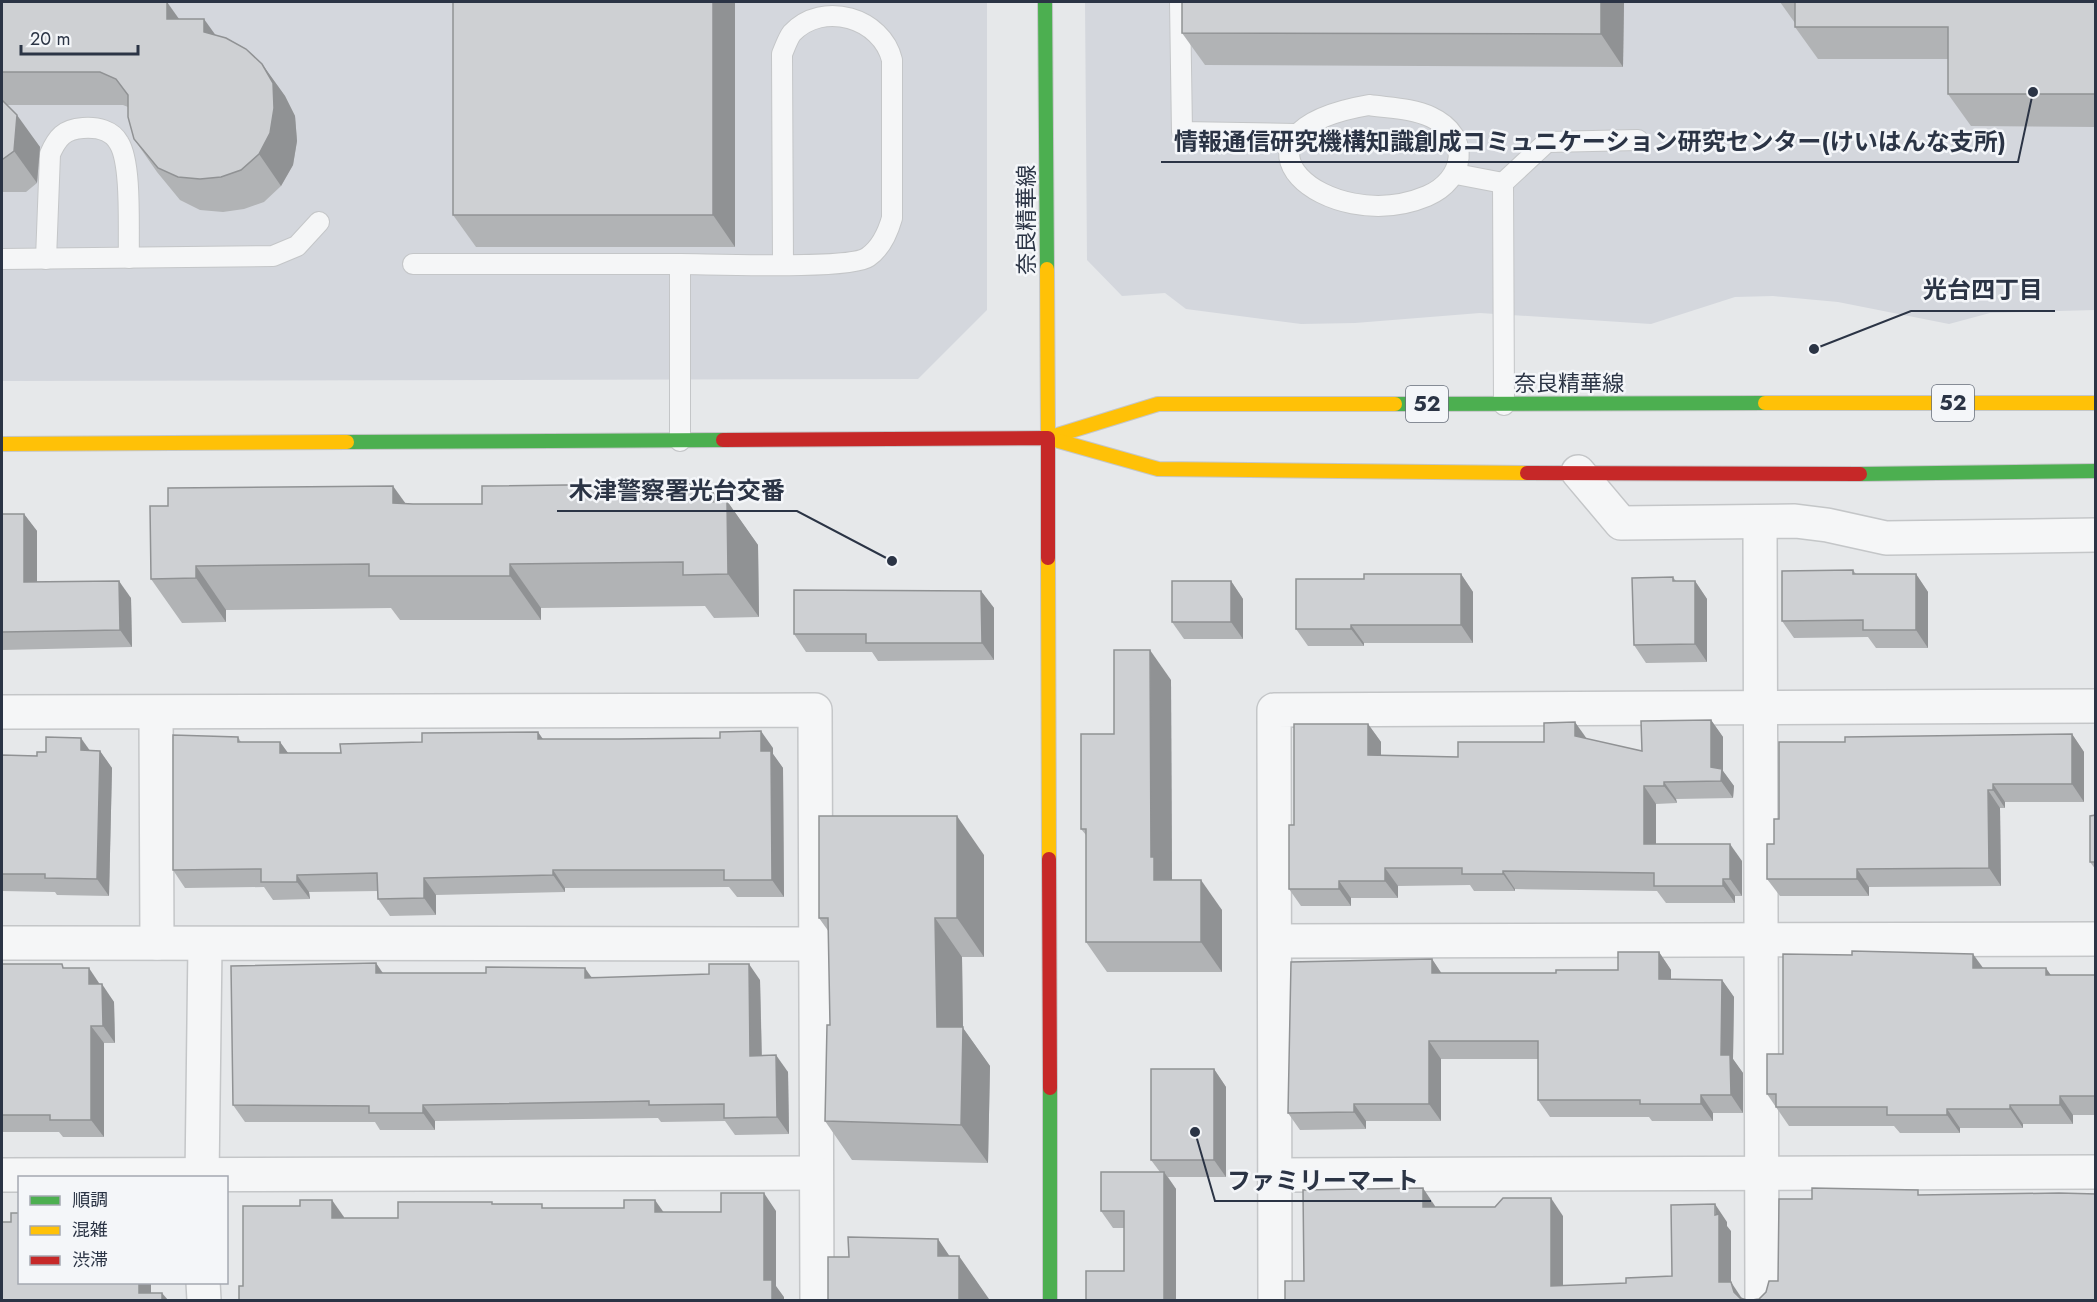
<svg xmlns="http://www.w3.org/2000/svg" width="2097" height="1302" font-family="Jost,'Noto Sans JP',sans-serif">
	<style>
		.built { fill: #d4d7dd }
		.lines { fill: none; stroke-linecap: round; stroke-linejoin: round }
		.lane-casing { stroke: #c4c6c8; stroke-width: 22 }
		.street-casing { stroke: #c4c6c8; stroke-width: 36 }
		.fast-casing { stroke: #c4c6c8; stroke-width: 16 }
		.slow-casing { stroke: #c4c6c8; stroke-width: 16 }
		.jam-casing { stroke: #c4c6c8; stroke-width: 16 }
		.lane { stroke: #f5f6f7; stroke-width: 20 }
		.street { stroke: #f5f6f7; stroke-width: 33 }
		.fast { stroke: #4caf50; stroke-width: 14 }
		.slow { stroke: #ffc107; stroke-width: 14 }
		.jam { stroke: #c62828; stroke-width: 14 }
		.wall { fill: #b1b3b5 }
		.shaded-wall { fill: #909294 }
		.building { fill: #ced0d3; stroke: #909294; stroke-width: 1.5 }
		.labels { text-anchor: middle; stroke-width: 5; stroke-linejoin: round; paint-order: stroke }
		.shield { fill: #f4f6f9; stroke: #676e7b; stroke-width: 1.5 }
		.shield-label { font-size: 21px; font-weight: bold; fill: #2b3445 }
		.street-label { font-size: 22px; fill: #2b3445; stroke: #f4f6f9 }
		.leader { fill: none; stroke: #2b3445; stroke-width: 2 }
		.callout-dot { fill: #2b3445; stroke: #f4f6f9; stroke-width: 2 }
		.callout-label { font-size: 24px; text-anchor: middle; font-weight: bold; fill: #2b3445; stroke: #f4f6f9; stroke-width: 5; stroke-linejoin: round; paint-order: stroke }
	</style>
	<rect width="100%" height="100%" fill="#e6e8ea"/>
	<g class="built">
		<polygon points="2,2 987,2 987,310 918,379 2,381"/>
		<polygon points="1085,2 2095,2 2095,310 1990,313 1949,324 1838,302 1773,296 1735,297 1651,324 1480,313 1355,323 1301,324 1186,309 1165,293 1122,296 1087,260"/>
	</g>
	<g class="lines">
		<defs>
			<g id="lane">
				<polyline points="1180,2 1182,132 1295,134"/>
				<path d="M1369,105c20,3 43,3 62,12 41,19 34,63 -4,79 -100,42 -221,-63 -58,-91z"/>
				<polyline points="1456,174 1503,183"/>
				<polyline points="2,259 273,256 297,246 319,222"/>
				<path d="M46,259l4,-105c7,-16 14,-25 33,-26 14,-1 29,2 36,15 13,21 9,88 10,115"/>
				<polyline points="413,264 680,264 680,441"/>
				<path d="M680,264c31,0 170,6 188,-7 13,-9 20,-25 24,-39v-158c-10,-42 -69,-60 -100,-27 -4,5 -7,14 -10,21l1,210"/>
				<polyline points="1504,405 1503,183 1547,142 1638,140"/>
			</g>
			<g id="street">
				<polyline points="1578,472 1621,523 1795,521 1827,525 1886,538 2096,535"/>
				<polyline points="1760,523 1762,1300"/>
				<polyline points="2,712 815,710 817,1300"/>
				<polyline points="156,714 157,943"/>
				<polyline points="1275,941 2096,939"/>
				<polyline points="2,943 816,944"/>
				<polyline points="2,1175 816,1173"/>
				<polyline points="1275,1175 2096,1172"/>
				<polyline points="202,1178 205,945"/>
				<polyline points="203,1282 204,1300"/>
				<polyline points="1275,1300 1274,710 2096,706"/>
			</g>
			<g id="fast">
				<polyline points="1045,2 1047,269"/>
				<polyline points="1395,404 1765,403"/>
				<polyline points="347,442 723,440"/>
				<polyline points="1860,474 2096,471"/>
				<polyline points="1050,1088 1050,1300"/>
			</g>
			<g id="slow">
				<polyline points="1047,269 1048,438"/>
				<polyline points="1765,403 2096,403"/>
				<polyline points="1048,438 1158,404 1395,404"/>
				<polyline points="1048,438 1158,469 1527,473"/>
				<polyline points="2,444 347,442"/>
				<polyline points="1048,558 1049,859"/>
			</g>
			<g id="jam">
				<polyline points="723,440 1048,438 1048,558"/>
				<polyline points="1527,473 1860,474"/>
				<polyline points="1049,859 1050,1088"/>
			</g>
		</defs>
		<use href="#lane" class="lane-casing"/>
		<use href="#street" class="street-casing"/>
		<use href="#fast" class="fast-casing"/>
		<use href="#slow" class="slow-casing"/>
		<use href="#jam" class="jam-casing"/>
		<use href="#lane" class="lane"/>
		<use href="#street" class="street"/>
		<use href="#fast" class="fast"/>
		<use href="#slow" class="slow"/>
		<use href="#jam" class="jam"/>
	</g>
	<g class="wall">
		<polygon points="2,2 179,19 216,36 262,64 285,96 295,116 297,141 293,165 281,186 264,202 244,209 223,212 200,210 180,200 157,172 134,139 128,107 123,105 7,105 40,147 37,183 26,192 2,192"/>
		<polygon points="735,2 735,247 476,247 453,215"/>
		<polygon points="1182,2 1624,2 1623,67 1205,65 1182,33"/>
		<polygon points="1780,2 2096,2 2096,127 1971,126 1948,94 1948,59 1818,59 1795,27 1795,23"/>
		<polygon points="708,484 720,501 727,501 758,545 759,617 714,618 705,606 541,608 541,620 400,620 391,608 226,610 226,622 182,623 151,579 406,504 482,504"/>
		<polygon points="24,514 37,531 37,582 131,598 132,647 2,650 2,632"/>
		<polygon points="1853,570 1856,574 1916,574 1928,592 1928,648 1876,648 1868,637 1794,638 1782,621"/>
		<polygon points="1461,574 1473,592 1473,643 1364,643 1364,646 1308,646 1296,629 1364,579"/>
		<polygon points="1673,577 1676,581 1695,581 1707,599 1707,662 1646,663 1634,645"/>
		<polygon points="1231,581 1243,599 1243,639 1184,639 1172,622"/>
		<polygon points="981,591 994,608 994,660 878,661 872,652 806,652 794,634"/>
		<polygon points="1171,680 1172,880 1222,910 1222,972 1107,972 1086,942 1086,835 1081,829 1114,734"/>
		<polygon points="1711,720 1723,737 1723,771 1734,786 1733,798 1676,799 1677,803 1656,804 1656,844 1742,861 1742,896 1735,896 1735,903 1666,903 1657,891 1515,889 1515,891 1474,891 1470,885 1398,886 1398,898 1351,898 1351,906 1301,906 1289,889 1294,825 1368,724 1381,742 1381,755 1458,757 1544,742 1587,739 1642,751"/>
		<polygon points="538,732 543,739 773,748 773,754 783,768 784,897 737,897 729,887 565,888 565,892 436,895 436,915 390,916 378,899 378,891 309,892 310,899 273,900 264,887 185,888 173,870 238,737 241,742 280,742 288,753 341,753 422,742"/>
		<polygon points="2072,734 2084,752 2084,802 2005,802 2005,808 2000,808 2001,886 1869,887 1869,896 1780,896 1767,879 1779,819"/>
		<polygon points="90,751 100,751 112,768 109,896 57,895 55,892 2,891 2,755 37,756"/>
		<polygon points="2096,815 2096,870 2090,862"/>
		<polygon points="984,855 984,957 962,957 963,1028 990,1066 988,1163 852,1160 825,1121 830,1025 829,932 819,918"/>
		<polygon points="1659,952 1671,970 1671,979 1722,980 1734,997 1733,1059 1743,1073 1743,1113 1713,1113 1713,1121 1652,1121 1649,1117 1550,1117 1538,1100 1538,1059 1441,1059 1441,1121 1366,1121 1366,1129 1300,1130 1288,1113 1432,959 1441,973 1556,973 1618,970"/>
		<polygon points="376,963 383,973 760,980 762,1056 788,1072 789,1134 735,1135 725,1121 661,1122 658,1118 435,1121 435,1130 380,1130 375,1122 245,1122 233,1105"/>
		<polygon points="2,964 65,968 100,984 114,1002 115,1043 104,1043 104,1137 63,1137 59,1132 2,1132"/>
		<polygon points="1983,968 2051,975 2096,975 2096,1115 2073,1115 2073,1124 2023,1124 2023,1128 1960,1128 1960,1133 1900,1133 1894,1126 1789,1126 1767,1094 1783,1054"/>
		<polygon points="1214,1069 1226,1087 1226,1177 1168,1177 1176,1189 1176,1300 1124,1271 1124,1228 1113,1228 1101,1211 1160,1172 1151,1160"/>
	</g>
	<g class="shaded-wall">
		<polygon points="167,2 189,33 167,19"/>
		<polygon points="713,2 735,2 735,247 713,215"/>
		<polygon points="1601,2 1624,2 1623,67 1601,34"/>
		<polygon points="204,19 227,51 204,32"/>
		<polygon points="2095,27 2096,28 2096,95 2095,94"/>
		<polygon points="262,64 285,96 295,116 297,141 293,165 281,186 259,154"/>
		<polygon points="17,115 40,147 37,183 14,151"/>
		<polygon points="708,484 727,512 727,501 758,545 759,617 728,574 708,502"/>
		<polygon points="393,486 424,529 393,503"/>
		<polygon points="24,514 37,531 37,599 24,582"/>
		<polygon points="510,564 541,608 541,620 510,576"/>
		<polygon points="196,566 226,610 226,622 196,578"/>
		<polygon points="1461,574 1473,592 1473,643 1461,625"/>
		<polygon points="1916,574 1928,592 1928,648 1916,630"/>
		<polygon points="119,581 131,598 132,647 120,630"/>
		<polygon points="1231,581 1243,599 1243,639 1231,622"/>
		<polygon points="1695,581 1707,599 1707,662 1695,644"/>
		<polygon points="981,591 994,608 994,660 982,643"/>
		<polygon points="1351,625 1364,643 1364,646 1351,629"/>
		<polygon points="1150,650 1171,680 1172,882 1154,880 1151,857"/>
		<polygon points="1711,720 1723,737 1723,771 1734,786 1733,798 1711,767"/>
		<polygon points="1575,722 1587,739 1575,736"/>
		<polygon points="1368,724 1381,742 1381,772 1368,755"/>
		<polygon points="761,731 773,748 773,754 783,768 784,897 772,880 761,751"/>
		<polygon points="538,732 550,750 538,739"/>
		<polygon points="2072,734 2084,752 2084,802 2072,784"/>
		<polygon points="81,738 93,755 81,750"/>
		<polygon points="280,742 293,760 280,753"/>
		<polygon points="100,751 112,768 109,896 97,879"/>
		<polygon points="1664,782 1676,799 1677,803 1664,786"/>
		<polygon points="1993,784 2005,802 2005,808 1993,790"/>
		<polygon points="1644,786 1656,804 1656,861 1644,844"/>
		<polygon points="1988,790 2000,808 2001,886 1989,868"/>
		<polygon points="957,816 984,855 984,957 957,918"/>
		<polygon points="1730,844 1742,861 1742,896 1730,879"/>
		<polygon points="1385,868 1398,886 1398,898 1385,881"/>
		<polygon points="1857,869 1869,887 1869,896 1857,879"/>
		<polygon points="553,870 565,888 565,892 553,875"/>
		<polygon points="1503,871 1515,889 1515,891 1503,874"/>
		<polygon points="297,875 309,892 310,899 297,882"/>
		<polygon points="424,878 436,895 436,915 424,898"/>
		<polygon points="1723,879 1735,896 1735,903 1723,886"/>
		<polygon points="1201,880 1222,910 1222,972 1201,942"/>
		<polygon points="1339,881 1351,898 1351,906 1339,889"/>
		<polygon points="935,918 962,957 963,1028 990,1066 988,1163 961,1125 937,1027"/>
		<polygon points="1659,952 1671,970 1671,996 1659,979"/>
		<polygon points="1973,954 1986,972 1973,968"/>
		<polygon points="1432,959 1444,977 1432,973"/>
		<polygon points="376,963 387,980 376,973"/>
		<polygon points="749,964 760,980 762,1073 750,1056"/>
		<polygon points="89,968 101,986 89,984"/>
		<polygon points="585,968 597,985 585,978"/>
		<polygon points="2046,968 2059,987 2046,975"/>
		<polygon points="1722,980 1734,997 1733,1059 1743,1073 1743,1113 1731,1095 1721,1055"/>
		<polygon points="102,984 114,1002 115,1043 103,1026"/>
		<polygon points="91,1026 104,1043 104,1137 91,1120"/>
		<polygon points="1429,1041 1441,1059 1441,1121 1429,1104"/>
		<polygon points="776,1055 788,1072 789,1134 777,1117"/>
		<polygon points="1214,1069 1226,1087 1226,1177 1214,1160"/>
		<polygon points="1701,1095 1713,1113 1713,1121 1701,1104"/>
		<polygon points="2060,1096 2073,1115 2073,1124 2060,1105"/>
		<polygon points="1354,1104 1366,1121 1366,1129 1354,1112"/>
		<polygon points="423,1105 435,1121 435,1130 423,1113"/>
		<polygon points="2010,1105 2023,1124 2023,1128 2010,1109"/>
		<polygon points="1947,1109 1960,1128 1960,1133 1947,1115"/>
		<polygon points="1164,1172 1176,1189 1176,1300 1164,1300"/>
		<polygon points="1423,1188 1435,1206 1435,1225 1423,1207"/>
		<polygon points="764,1193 776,1211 776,1286 784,1297 784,1300 772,1300 764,1280"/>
		<polygon points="1551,1198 1563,1216 1563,1300 1551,1286"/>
		<polygon points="332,1200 344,1217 344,1235 332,1218"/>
		<polygon points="655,1200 667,1217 655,1212"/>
		<polygon points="1715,1204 1727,1222 1727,1226 1731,1231 1731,1300 1719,1282"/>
		<polygon points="938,1239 959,1270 959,1256 989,1299 989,1300 959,1300 938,1256"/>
		<polygon points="139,1282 151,1282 151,1300 139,1293"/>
		<polygon points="1731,1282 1743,1300 1740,1300 1734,1292"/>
		<polygon points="162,1293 168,1300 162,1300"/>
	</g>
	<g class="building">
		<polygon points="2,2 167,2 167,19 204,19 204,32 226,38 246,49 262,64 273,83 274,108 270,133 259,154 241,170 221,177 200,179 178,177 158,168 134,139 128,117 128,95 116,79 100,72 2,72"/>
		<rect x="453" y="2" width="260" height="213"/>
		<polygon points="1182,2 1601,2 1601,34 1182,33"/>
		<polygon points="1795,2 2096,2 2095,94 1948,94 1948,27 1795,27"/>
		<polygon points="2,100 17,115 14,151 3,159 2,159"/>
		<polygon points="644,484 708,484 708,502 727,501 728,574 683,575 683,562 510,564 510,576 369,576 369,564 196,566 196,578 151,579 150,506 168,506 168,488 393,486 393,503 413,504 482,504 482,486"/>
		<polygon points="2,514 24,514 24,582 119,581 120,630 2,632"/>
		<polygon points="1853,570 1853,574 1916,574 1916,630 1863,630 1863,620 1782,621 1782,571"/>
		<polygon points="1364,574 1461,574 1461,625 1351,625 1351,629 1296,629 1296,579 1364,579"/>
		<polygon points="1673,577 1673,581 1695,581 1695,644 1634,645 1632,578"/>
		<rect x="1172" y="581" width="59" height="41"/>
		<polygon points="794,590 981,591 982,643 866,643 866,634 794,634"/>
		<polygon points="1114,650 1150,650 1151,857 1154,857 1154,880 1201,880 1201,942 1086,942 1086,829 1081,829 1081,734 1114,734"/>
		<polygon points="1711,720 1711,767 1722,769 1721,781 1664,782 1664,786 1644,786 1644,844 1730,844 1730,879 1723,879 1723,886 1654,886 1654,873 1503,871 1503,874 1462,874 1462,868 1385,868 1385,881 1339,881 1339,889 1289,889 1289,825 1294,825 1294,724 1368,724 1368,755 1458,757 1458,742 1544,742 1544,723 1575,722 1575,736 1642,751 1641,721"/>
		<polygon points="761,731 761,751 771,751 772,880 724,880 724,870 553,870 553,875 424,878 424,898 378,899 377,873 297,875 297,882 261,882 261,869 173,870 173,735 238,737 238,742 280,742 280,753 341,753 340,744 422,742 422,733 538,732 538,739 619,739 720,738 720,732"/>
		<polygon points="2072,734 2072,784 1993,784 1993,790 1988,790 1989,868 1857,869 1857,879 1767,879 1767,844 1774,844 1774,819 1779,819 1779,742 1845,742 1845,737"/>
		<polygon points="46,737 81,738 81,750 100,751 97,879 45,878 45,874 2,874 2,755 37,756 37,752 46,752"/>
		<polygon points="2096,815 2096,862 2090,862 2090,816"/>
		<polygon points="819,816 957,816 957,918 935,918 937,1027 963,1027 961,1125 825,1121 827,1025 830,1025 828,918 819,918"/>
		<polygon points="1852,951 1973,954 1973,968 2046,968 2046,975 2096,975 2096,1096 2060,1096 2060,1105 2010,1105 2010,1109 1947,1109 1947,1115 1887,1115 1887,1107 1776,1107 1776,1094 1767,1094 1767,1054 1783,1054 1783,954 1852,955"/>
		<polygon points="1618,952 1659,952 1659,979 1722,980 1721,1055 1730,1055 1731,1095 1701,1095 1701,1104 1640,1104 1640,1100 1538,1100 1538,1041 1429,1041 1429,1104 1354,1104 1354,1112 1288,1113 1291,962 1432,959 1432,973 1556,973 1556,970 1618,970"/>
		<polygon points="376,963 376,973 486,973 486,967 585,968 585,978 709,974 709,964 749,964 750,1056 776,1055 777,1117 724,1118 724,1104 649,1105 649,1101 423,1105 423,1113 369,1113 369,1106 233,1105 231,966"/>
		<polygon points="2,964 62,964 63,968 89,968 89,984 102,984 103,1026 91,1026 91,1120 50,1120 50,1115 2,1115"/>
		<rect x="1151" y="1069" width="63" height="91"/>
		<polygon points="1101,1172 1164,1172 1164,1300 1086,1300 1086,1271 1124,1271 1124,1211 1101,1211"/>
		<polygon points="1423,1188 1423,1207 1495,1207 1503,1198 1551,1198 1551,1286 1626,1283 1626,1278 1672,1276 1671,1205 1715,1204 1715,1215 1719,1214 1719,1282 1731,1282 1734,1292 1740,1298 1747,1300 1285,1300 1285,1281 1304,1281 1303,1190"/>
		<polygon points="1812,1188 1918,1190 1918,1195 2059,1193 2096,1194 2096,1300 1752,1300 1759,1299 1766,1292 1769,1281 1778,1281 1779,1199 1812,1199"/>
		<polygon points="721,1193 764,1193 764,1280 772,1280 772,1300 239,1300 239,1286 243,1286 243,1206 300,1206 300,1200 332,1200 332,1218 398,1218 398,1202 492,1202 492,1204 542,1204 542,1208 624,1208 624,1200 655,1200 655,1212 721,1212"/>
		<polygon points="11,1213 20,1213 20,1282 139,1282 139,1293 162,1293 162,1300 2,1300 2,1222 11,1222"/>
		<polygon points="848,1237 938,1239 938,1256 959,1256 959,1300 828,1300 828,1257 849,1257"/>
	</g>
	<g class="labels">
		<g class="shield">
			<rect x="1932" y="385" width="42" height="36" rx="4.5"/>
			<rect x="1406" y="386" width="42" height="36" rx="4.5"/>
		</g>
		<g class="shield-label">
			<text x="1953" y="410">52</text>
			<text x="1427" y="411">52</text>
		</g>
		<g class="street-label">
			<text transform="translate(1026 220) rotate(-90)" y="8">奈良精華線</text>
			<text x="1569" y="391">奈良精華線</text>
		</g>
	</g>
	<path class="leader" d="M2033 92L2018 162H1161M1814 349L1911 311H2055M892 561L797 511H557M1195 1132L1215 1201H1431"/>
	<g class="callout-dot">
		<circle cx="2033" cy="92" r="6"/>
		<circle cx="1814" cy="349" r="6"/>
		<circle cx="892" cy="561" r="6"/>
		<circle cx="1195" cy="1132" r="6"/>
	</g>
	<g class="callout-label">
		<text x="1590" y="150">情報通信研究機構知識創成コミュニケーション研究センター(けいはんな支所)</text>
		<text x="1983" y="298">光台四丁目</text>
		<text x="677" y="499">木津警察署光台交番</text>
		<text x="1323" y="1189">ファミリーマート</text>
	</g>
	<rect width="2097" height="1302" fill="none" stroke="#2b3445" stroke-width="6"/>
	<rect x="18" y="1176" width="210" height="108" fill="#f4f6f9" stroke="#a4a8b1" stroke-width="1.5"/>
	<rect x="30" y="1196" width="30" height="9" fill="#4caf50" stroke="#a4a8b1" stroke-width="1.5"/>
	<text x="72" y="1206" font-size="18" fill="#2b3445">順調</text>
	<rect x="30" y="1226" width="30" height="9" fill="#ffc107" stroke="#a4a8b1" stroke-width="1.5"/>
	<text x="72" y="1236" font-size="18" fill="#2b3445">混雑</text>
	<rect x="30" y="1256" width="30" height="9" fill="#c62828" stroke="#a4a8b1" stroke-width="1.5"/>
	<text x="72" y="1266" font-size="18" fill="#2b3445">渋滞</text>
	<path d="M21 45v9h117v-9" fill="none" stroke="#2b3445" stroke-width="3"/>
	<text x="30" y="45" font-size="18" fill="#2b3445" stroke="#f4f6f9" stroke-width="4.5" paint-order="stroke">20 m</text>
</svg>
